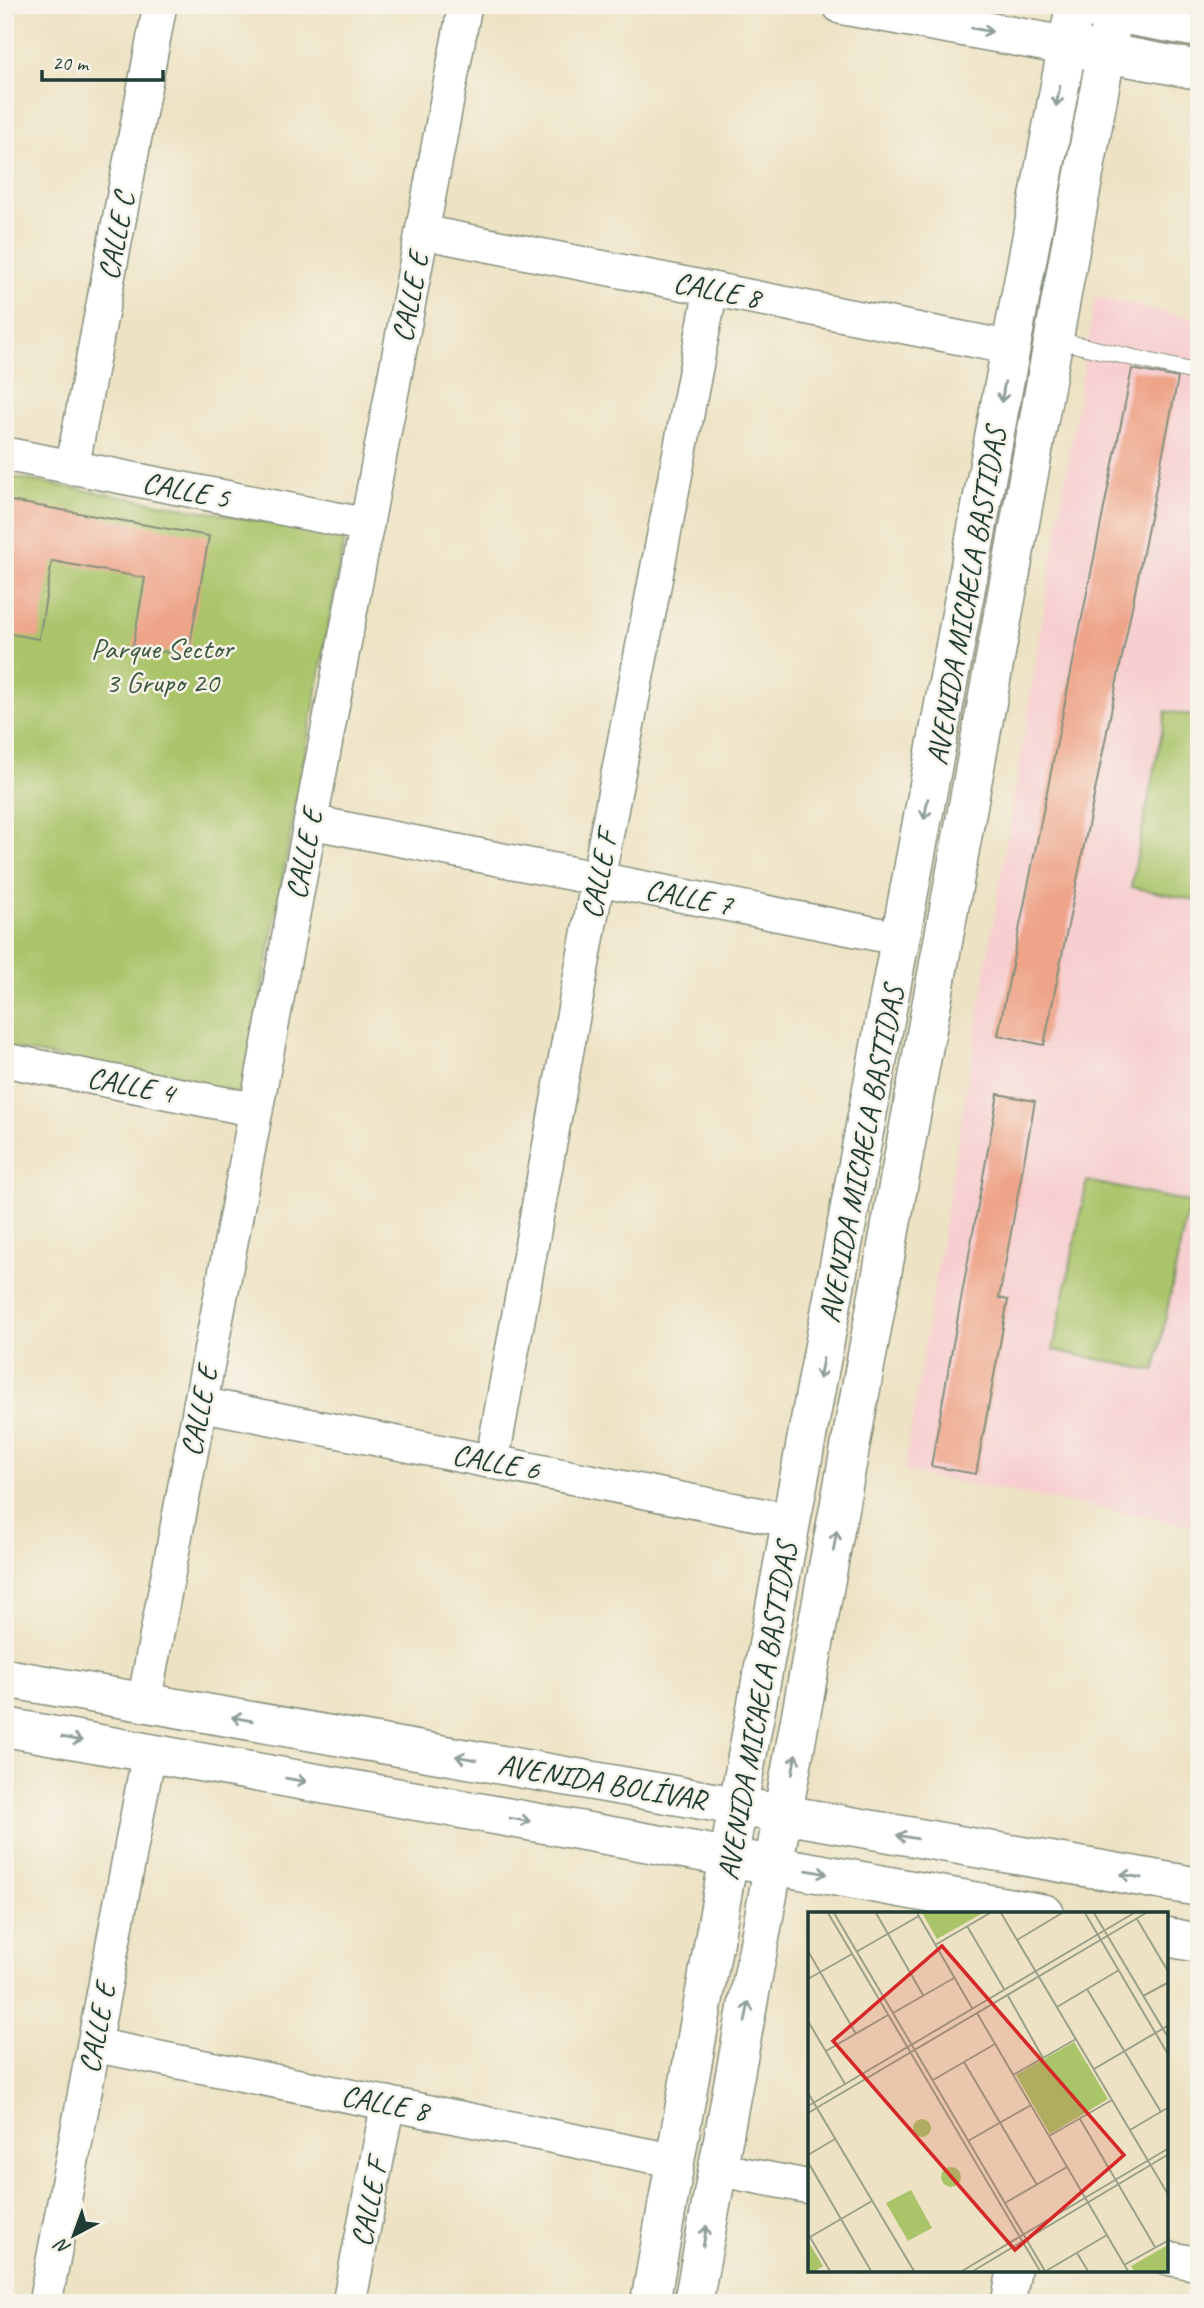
<svg xmlns="http://www.w3.org/2000/svg" width="1204" height="2308" font-family="Caveat,sans-serif">
	<style>
		.built { fill: #f7cfd0 }
		.green { fill: #aac46a; stroke: #64804f; stroke-width: 2 }
		.building { fill: #eea489 }
		.lines { fill: none; stroke-linecap: round; stroke-linejoin: round }
		.service-casing { stroke: #86907c; stroke-width: 18 }
		.minor-casing { stroke: #86907c; stroke-width: 36 }
		.tertiary-casing { stroke: #86907c; stroke-width: 41 }
		.service { stroke: #fff; stroke-width: 16 }
		.minor { stroke: #fff; stroke-width: 33 }
		.tertiary { stroke: #fff; stroke-width: 38 }
		.oneway { stroke: #8f9e9a }
		.labels { text-anchor: middle; stroke-width: 5; stroke-linejoin: round; paint-order: stroke }
		.street-label { font-size: 30px; fill: #1f3d34; stroke: #f7f3e8 }
		.park-label { font-size: 30px; fill: #3b583f; stroke: #f7f3e8 }
		.inset-road { fill: none; stroke: #9ba08a; stroke-width: 2 }
		.view { fill: #d62828; fill-opacity: 0.15; stroke: #d62828; stroke-width: 3.5 }
		.inset-edge { fill: none; stroke: #1f3d34; stroke-width: 3.5 }
	</style>
	<rect width="100%" height="100%" fill="#f7f3e8"/>
	<filter id="ink" filterUnits="userSpaceOnUse"><feTurbulence type="fractalNoise" baseFrequency=".0143" numOctaves="2"/><feDisplacementMap in="SourceGraphic" scale="14" xChannelSelector="R" yChannelSelector="G"/><feConvolveMatrix kernelMatrix="1 2 1 2 8 2 1 2 1" color-interpolation-filters="sRGB"/></filter>
	<filter id="wash" filterUnits="userSpaceOnUse"><feTurbulence type="fractalNoise" baseFrequency=".00686" numOctaves="4" result="noise"/><feDisplacementMap in="SourceGraphic" scale="28" xChannelSelector="R" yChannelSelector="G"/><feGaussianBlur stdDeviation="1.57" result="paint"/><feColorMatrix in="noise" values="0 0 0 0 0 0 0 0 0 0 0 0 0 0 0 0 0 1.4 0 .05"/><feComposite in="paint" operator="in"/></filter>
	<g filter="url(#wash)">
		<rect width="100%" height="100%" fill="#ede2c3"/>
		<polygon class="built" points="1095,296 1199,320 1199,1527 904,1472"/>
		<g class="green">
			<polygon points="5,476 345,536 243,1094 5,1047"/>
			<polygon points="1166,711 1199,717 1199,901 1131,887"/>
			<polygon points="1087,1181 1189,1202 1155,1371 1053,1350"/>
		</g>
		<g id="blocks">
			<g class="building">
				<polygon points="1132,369 1178,378 1044,1045 998,1035"/>
				<polygon points="1197,493 1199,493 1199,524 1192,522"/>
				<polygon points="5,500 209,536 188,656 133,646 145,578 52,561 39,639 5,633"/>
				<polygon points="998,1094 1035,1101 999,1298 1008,1300 976,1474 931,1466"/>
			</g>
		</g>
	</g>
	<g filter="url(#ink)">
		<use href="#blocks" fill-opacity="0" stroke="#86907c" stroke-width="2"/>
		<g class="lines">
			<defs>
				<polyline id="service" points="1056,340 1199,373"/>
				<g id="minor">
					<polyline points="422,232 1012,348"/>
					<polyline points="5,454 367,525"/>
					<polyline points="72,468 160,5"/>
					<polyline points="311,822 902,939"/>
					<polyline points="5,1060 256,1110"/>
					<polyline points="200,1404 792,1521"/>
					<polyline points="492,1462 598,879 711,289"/>
					<polyline points="144,1702 465,5"/>
					<polyline points="94,2045 676,2161"/>
					<polyline points="717,2169 810,2187"/>
					<polyline points="1167,2258 1199,2264"/>
					<polyline points="45,2303 149,1753"/>
					<polyline points="349,2303 388,2103"/>
					<polyline points="1008,2303 1014,2271"/>
				</g>
				<g id="tertiary">
					<polyline points="842,5 1199,70"/>
					<polyline points="1091,9 1199,28"/>
					<polyline points="5,1678 1199,1887"/>
					<polyline points="5,1727 1045,1914"/>
					<polyline points="1167,1937 1199,1943"/>
					<polyline points="650,2303 738,1805 1075,5"/>
					<polyline points="693,2303 1115,5"/>
				</g>
			</defs>
			<use href="#service" class="service-casing"/>
			<use href="#minor" class="minor-casing"/>
			<use href="#tertiary" class="tertiary-casing"/>
			<use href="#service" class="service"/>
			<use href="#minor" class="minor"/>
			<use href="#tertiary" class="tertiary"/>
		</g>
		<defs><path id="oneway-shaft" d="M-6 0H5M1.5-3L5.5 0L1.5 3" fill="none" stroke-width="1.6" stroke-linecap="round" stroke-linejoin="round" transform="scale(1.75)"/></defs>
		<g class="oneway">
			<use href="#oneway-shaft" transform="translate(982 30) rotate(10)"/>
			<use href="#oneway-shaft" transform="translate(1058 96) rotate(101)"/>
			<use href="#oneway-shaft" transform="translate(1003 392) rotate(100)"/>
			<use href="#oneway-shaft" transform="translate(926 809) rotate(100)"/>
			<use href="#oneway-shaft" transform="translate(821 1369) rotate(101)"/>
			<use href="#oneway-shaft" transform="translate(835 1541) rotate(-80)"/>
			<use href="#oneway-shaft" transform="translate(242 1719) rotate(-170)"/>
			<use href="#oneway-shaft" transform="translate(72 1739) rotate(10)"/>
			<use href="#oneway-shaft" transform="translate(466 1758) rotate(-170)"/>
			<use href="#oneway-shaft" transform="translate(794 1764) rotate(-80)"/>
			<use href="#oneway-shaft" transform="translate(296 1780) rotate(10)"/>
			<use href="#oneway-shaft" transform="translate(520 1820) rotate(10)"/>
			<use href="#oneway-shaft" transform="translate(907 1837) rotate(-170)"/>
			<use href="#oneway-shaft" transform="translate(817 1872) rotate(10)"/>
			<use href="#oneway-shaft" transform="translate(1131 1876) rotate(-170)"/>
			<use href="#oneway-shaft" transform="translate(747 2012) rotate(-79)"/>
			<use href="#oneway-shaft" transform="translate(705 2236) rotate(-80)"/>
		</g>
	</g>
	<g class="labels">
		<g class="street-label">
			<text transform="translate(116 236) rotate(-79)" y="10">CALLE C</text>
			<text transform="translate(717 290) rotate(11)" y="10">CALLE 8</text>
			<text transform="translate(410 297) rotate(-79)" y="10">CALLE E</text>
			<text transform="translate(186 490) rotate(11)" y="10">CALLE 5</text>
			<text transform="translate(966 596) rotate(-80)" y="10">AVENIDA MICAELA BASTIDAS</text>
			<text transform="translate(304 854) rotate(-79)" y="10">CALLE E</text>
			<text transform="translate(599 875) rotate(-79)" y="10">CALLE F</text>
			<text transform="translate(689 897) rotate(11)" y="10">CALLE 7</text>
			<text transform="translate(131 1085) rotate(11)" y="10">CALLE 4</text>
			<text transform="translate(861 1154) rotate(-79)" y="10">AVENIDA MICAELA BASTIDAS</text>
			<text transform="translate(199 1411) rotate(-79)" y="10">CALLE E</text>
			<text transform="translate(496 1462) rotate(11)" y="10">CALLE 6</text>
			<text transform="translate(757 1711) rotate(-80)" y="10">AVENIDA MICAELA BASTIDAS</text>
			<text transform="translate(602 1782) rotate(10)" y="10">AVENIDA BOLÍVAR</text>
			<text transform="translate(97 2028) rotate(-79)" y="10">CALLE E</text>
			<text transform="translate(385 2103) rotate(11)" y="10">CALLE 8</text>
			<text transform="translate(369 2203) rotate(-79)" y="10">CALLE F</text>
		</g>
		<g class="park-label">
			<text x="162" y="658">Parque Sector<tspan x="162" dy="34">3 Grupo 20</tspan></text>
		</g>
	</g>
	<g transform="translate(808 1912)">
		<rect width="360" height="360" fill="#ede2c3"/>
		<path d="M114,1h61l-46,26zM266,130l34,57 -58,35 -34,-59zM105 216a9 9 0 1 1 18 0a9 9 0 1 1-18 0ZM133 265a10 10 0 1 1 20 0a10 10 0 1 1-20 0ZM103,278l21,38 -24,13 -22,-38zM0,329l15,25 -8,5h-7zM360,333v26h-34l-3,-5z" fill="#aac46a"/>
		<path class="inset-road" d="M20,1l212,358M26,1l211,358M68,1l47,82M109,1l55,95M193,1l168,283M277,1l84,143M286,1l75,126M329,7l32,54M159,14l37,63M209,28l45,-27M127,33l55,-32M0,39l48,83M48,40l63,-36M0,67l44,-25M279,77l74,123M199,82l36,64M335,84l26,-14M249,95l62,-37M85,101l61,-35M169,101l151,258M0,109l37,63M18,139l62,-36M156,150l73,123M286,157l75,-44M205,163l63,-36M125,168l62,-36M0,181l106,178M0,194l326,-193M0,201l338,-200M272,207l75,128M322,218l39,-23M241,224l63,-36M160,229l63,-36M0,243l27,-16M0,250l63,109M197,291l62,-36M0,322l22,37M2,325l62,-36M269,341l11,18M316,353l45,-25M154,359l207,-123M165,359l196,-117M238,359l61,-36"/>
		<path class="view" d="M134,34l182,209 -109,95 -182,-209z"/>
		<rect width="360" height="360" class="inset-edge"/>
	</g>
	<rect width="1204" height="2308" fill="none" stroke="#f7f3e8" stroke-width="28"/>
	<g transform="translate(74 2235) rotate(221)" stroke="#f7f3e8" stroke-width="5" paint-order="stroke">
	<path d="M0-5L12 26L0 18L-12 26Z" fill="#1f3d34"/>
	<text y="-10" font-size="19" font-weight="bold" text-anchor="middle" fill="#1f3d34">N</text>
	</g>
	<path d="M42 70v10h121v-10" fill="none" stroke="#1f3d34" stroke-width="3.5"/>
	<text x="52" y="70" font-size="21" fill="#1f3d34" stroke="#f7f3e8" stroke-width="5" paint-order="stroke">20 m</text>
</svg>
